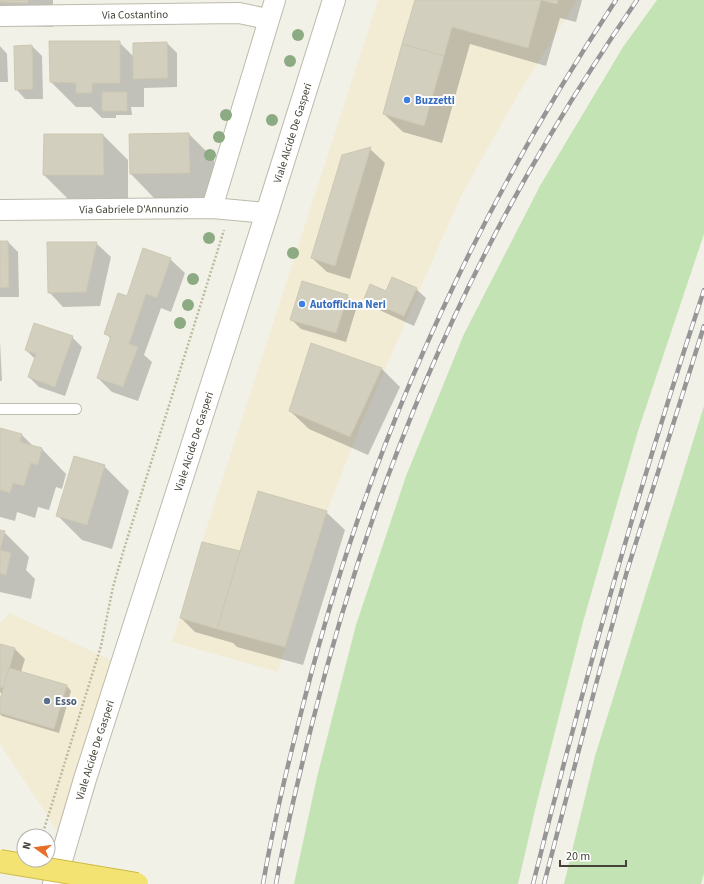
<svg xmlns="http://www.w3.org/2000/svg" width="704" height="884" font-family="'Source Sans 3',sans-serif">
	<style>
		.commercial { fill: #f2ecd5 }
		.green { fill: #c4e3b4 }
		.shadow { fill: #0003 }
		.building { fill: #d3cfbe; stroke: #cdc8b2 }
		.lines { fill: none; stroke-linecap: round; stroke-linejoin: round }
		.service-casing { stroke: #bdbbab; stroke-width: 12 }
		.minor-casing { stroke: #bdbbab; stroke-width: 22 }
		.tertiary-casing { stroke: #bdbbab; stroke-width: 24 }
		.path { stroke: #beb99d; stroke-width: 2.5; stroke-dasharray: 2 2; stroke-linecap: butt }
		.service { stroke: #fff; stroke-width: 10 }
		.minor { stroke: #fff; stroke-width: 20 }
		.tertiary { stroke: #fff; stroke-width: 22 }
		.rail-casing { stroke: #969696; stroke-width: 4.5 }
		.rail { stroke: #fff; stroke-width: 3; stroke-dasharray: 9; stroke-linecap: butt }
		.motorway-bridge-casing { stroke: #d0bb44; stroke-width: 24; stroke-linecap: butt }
		.motorway-bridge { stroke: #f2e373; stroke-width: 22 }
		.tree { fill: #8dab82 }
		.shop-dot { fill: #3f7fe0; stroke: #fff; stroke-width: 1.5 }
		.service-dot { fill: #5c6f8a; stroke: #fff; stroke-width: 1.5 }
		.labels { text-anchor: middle; stroke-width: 4; stroke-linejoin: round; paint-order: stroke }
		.street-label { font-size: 11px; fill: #454337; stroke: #fff }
		.shop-label { font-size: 11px; font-weight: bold; fill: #366cbe; stroke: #fff; text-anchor: start }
		.service-label { font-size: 11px; font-weight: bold; fill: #4e5e75; stroke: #fff; text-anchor: start }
	</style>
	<rect width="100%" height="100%" fill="#f2f1e8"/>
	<g class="commercial">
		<polygon points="378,0 577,0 519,93 461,196 406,321 358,432 327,511 278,672 172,642 202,542"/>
		<polygon points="10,613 115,662 59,833 0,744 0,623"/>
	</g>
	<g class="green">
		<polygon points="657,0 704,0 704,234 638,431 583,622 535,810 518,884 294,884 317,777 356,625 406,476 464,334 541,184 623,47"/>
		<polygon points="704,406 704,873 701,884 564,884 595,756"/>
	</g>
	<g class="shadow">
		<polygon points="0,0 53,0 53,27 17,26 0,9"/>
		<polygon points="416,0 582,0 576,22 560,18 546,66 470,44 442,143 403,132 384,114"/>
		<polygon points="50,42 119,42 134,57 167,43 177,53 177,87 144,88 144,107 131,107 132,115 116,115 116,118 102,118 91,107 76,107 51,82"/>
		<polygon points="0,46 7,54 8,82 0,82"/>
		<polygon points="32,46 42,56 43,99 25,99 16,89"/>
		<polygon points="189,134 214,159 215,197 155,199 131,174"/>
		<polygon points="103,135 128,160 128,200 69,200 44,175"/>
		<polygon points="370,149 385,163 350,279 327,272 312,258"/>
		<polygon points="0,242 8,242 18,252 19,297 0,297"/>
		<polygon points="96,243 111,257 100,306 63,307 49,292"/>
		<polygon points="170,259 185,273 171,312 161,308 144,355 152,362 138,401 112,392 98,378 111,339 105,333"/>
		<polygon points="416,289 426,298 414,326 375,308 365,298 387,292"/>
		<polygon points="347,296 357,306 346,342 301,329 291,319"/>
		<polygon points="72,337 82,347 65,396 39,387 29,377 35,359 26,350"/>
		<polygon points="0,341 2,381 0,381"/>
		<polygon points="382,369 400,387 368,455 309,429 290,411"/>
		<polygon points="0,433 22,435 34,447 42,449 66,474 62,489 56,487 49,510 38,507 35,518 17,512 15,521 0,517"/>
		<polygon points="104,466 129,491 112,549 82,540 57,515"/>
		<polygon points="326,512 345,530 303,665 237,647 233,643 195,632 181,618 203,543 241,553"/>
		<polygon points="0,531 4,532 29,557 26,570 35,579 31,599 0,592"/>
		<polygon points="0,645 15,649 25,659 21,672 67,686 71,691 59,733 2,716 0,714 2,694 0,692"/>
	</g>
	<g class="building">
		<polygon points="0,0 28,0 28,3 0,2"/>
		<polygon points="415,0 541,0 528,48 452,27 444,56 402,44"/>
		<polygon points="541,0 558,0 557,4"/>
		<polygon points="49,41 120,41 120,83 92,83 92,93 76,93 76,83 50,82"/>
		<polygon points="167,42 168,78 133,79 133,43"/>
		<polygon points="402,44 444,56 424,126 383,114"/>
		<polygon points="32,45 33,89 15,90 14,46"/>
		<rect x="102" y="92" width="25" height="19"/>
		<polygon points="189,133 190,173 130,174 129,134"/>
		<polygon points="44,134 103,134 104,175 43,175"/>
		<polygon points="371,147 335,266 311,258 342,155"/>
		<polygon points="0,241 8,241 9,287 0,288"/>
		<polygon points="47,242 97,242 86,292 48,293"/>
		<polygon points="143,248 171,258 157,298 146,294 129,344 138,347 123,387 97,378 111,336 104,334 118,293 127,296"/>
		<polygon points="392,277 417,288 404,316 364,299 370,284 386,291"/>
		<polygon points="302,281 348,295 336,333 290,320"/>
		<polygon points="34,323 73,336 55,387 28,377 36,354 25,350"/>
		<polygon points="311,343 382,368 350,437 289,411"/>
		<polygon points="0,428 22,434 20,442 42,448 38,465 31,463 24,486 13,483 10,493 0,490"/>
		<polygon points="74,456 105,465 87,525 56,516"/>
		<polygon points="258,491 327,511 285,647 217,629"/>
		<polygon points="0,530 5,531 0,550 11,553 6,575 0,573"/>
		<polygon points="202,542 240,551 217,629 180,618"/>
		<polygon points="0,644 15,648 4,688 0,687"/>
		<polygon points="9,668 67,685 54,729 0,713 0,700"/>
	</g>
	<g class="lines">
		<defs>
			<polyline id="service" points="0,409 76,409"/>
			<g id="minor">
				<path id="s1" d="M0,16l239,-3 19,4 10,3"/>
				<polyline points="212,208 275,0"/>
				<path id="s2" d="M0,210l212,-2 55,5"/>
			</g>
			<g id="tertiary">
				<path id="s3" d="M54,884l31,-105 182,-566 67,-213"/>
			</g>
		</defs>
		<use href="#service" class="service-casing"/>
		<use href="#minor" class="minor-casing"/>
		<use href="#tertiary" class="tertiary-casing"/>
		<polyline class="path" points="42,836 101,646 113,587 124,549 224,230"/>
		<use href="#service" class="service"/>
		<use href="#minor" class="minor"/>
		<use href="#tertiary" class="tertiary"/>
		<defs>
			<g id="rail">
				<path d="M263,884c9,-52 21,-104 34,-155 17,-69 36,-137 59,-204 63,-185 152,-362 260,-525"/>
				<path d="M276,884c9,-52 22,-104 35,-156 51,-207 130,-410 240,-594 27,-45 56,-90 86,-134"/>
				<path d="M533,884c50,-200 106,-398 171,-594"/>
				<polyline points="544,884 595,688 627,571 704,326"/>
			</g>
		</defs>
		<use href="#rail" class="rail-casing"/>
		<use href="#rail" class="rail"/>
		<defs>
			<polyline id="motorway-bridge" points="0,861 137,884"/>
		</defs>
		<use href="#motorway-bridge" class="motorway-bridge-casing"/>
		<use href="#motorway-bridge" class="motorway-bridge"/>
	</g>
	<g class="tree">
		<circle cx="298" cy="35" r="6"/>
		<circle cx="290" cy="61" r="6"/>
		<circle cx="226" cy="115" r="6"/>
		<circle cx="272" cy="120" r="6"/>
		<circle cx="219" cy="137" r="6"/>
		<circle cx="210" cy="155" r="6"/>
		<circle cx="209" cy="238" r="6"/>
		<circle cx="293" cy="253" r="6"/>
		<circle cx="193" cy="279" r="6"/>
		<circle cx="188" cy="305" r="6"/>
		<circle cx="180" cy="323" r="6"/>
	</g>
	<g class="shop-dot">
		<circle cx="407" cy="100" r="4"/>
		<circle cx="302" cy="304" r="4"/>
	</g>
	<circle class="service-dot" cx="47" cy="701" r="4"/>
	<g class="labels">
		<g class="street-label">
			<text dy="4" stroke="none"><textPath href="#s1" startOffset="135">Via Costantino</textPath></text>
			<text dy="4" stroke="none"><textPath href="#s3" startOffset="788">Viale Alcide De Gasperi</textPath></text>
			<text dy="4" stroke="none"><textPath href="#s2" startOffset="134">Via Gabriele D'Annunzio</textPath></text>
			<text dy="4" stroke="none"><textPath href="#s3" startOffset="464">Viale Alcide De Gasperi</textPath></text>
			<text dy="4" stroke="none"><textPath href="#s3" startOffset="140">Viale Alcide De Gasperi</textPath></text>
		</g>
		<g class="shop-label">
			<text x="415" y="104">Buzzetti</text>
			<text x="310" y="308">Autofficina Neri</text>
		</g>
		<g class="service-label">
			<text x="55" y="705">Esso</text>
		</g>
	</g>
	<g transform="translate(36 848) rotate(284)"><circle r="19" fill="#ffffff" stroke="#b5b4af"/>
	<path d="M0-3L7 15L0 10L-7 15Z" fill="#e86f29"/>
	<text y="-6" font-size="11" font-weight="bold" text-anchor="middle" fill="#454337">N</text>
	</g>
	<path d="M560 860v6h66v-6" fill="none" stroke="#454337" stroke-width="2"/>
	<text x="566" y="860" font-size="12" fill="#454337" stroke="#ffffff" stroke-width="3" paint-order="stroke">20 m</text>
</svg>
